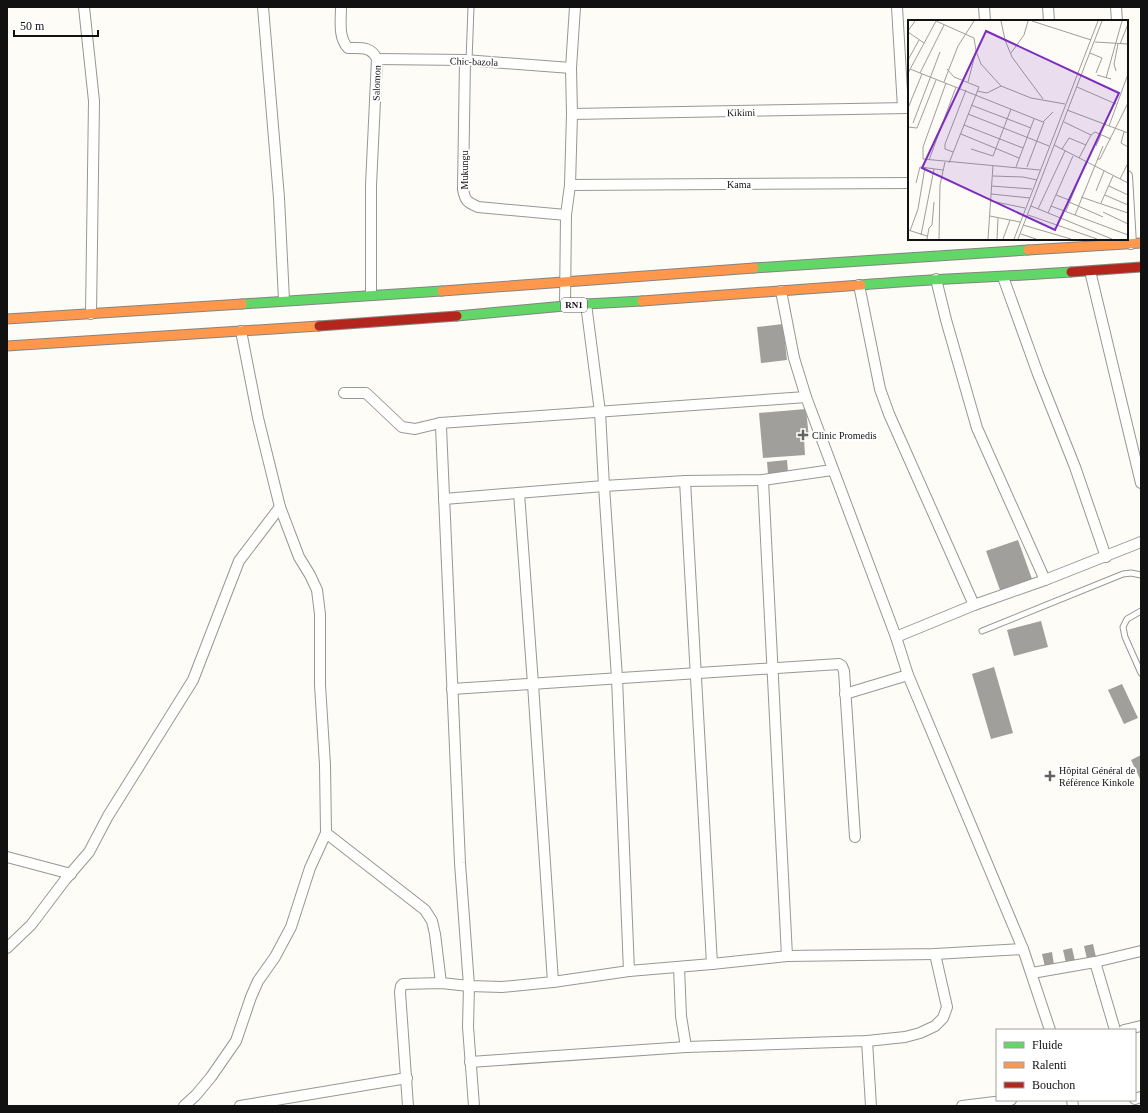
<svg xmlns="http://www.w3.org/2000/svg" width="1148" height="1113" font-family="'Times New Roman',serif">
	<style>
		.building { fill: #a19f9c }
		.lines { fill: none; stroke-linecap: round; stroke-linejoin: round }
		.lane-casing { stroke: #979795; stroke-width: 7 }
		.street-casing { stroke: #979795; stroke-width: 12 }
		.fast-casing { stroke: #858482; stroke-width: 11 }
		.slow-casing { stroke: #858482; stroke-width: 11 }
		.jam-casing { stroke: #858482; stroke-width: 11 }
		.lane { stroke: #fffffe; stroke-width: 5 }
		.street { stroke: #fffffe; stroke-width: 10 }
		.fast { stroke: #63d668; stroke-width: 9 }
		.slow { stroke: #ff974d; stroke-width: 9 }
		.jam { stroke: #b3261e; stroke-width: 9 }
		.poi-dot { fill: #646362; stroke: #fff; stroke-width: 1.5 }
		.labels { text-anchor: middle; stroke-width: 4; stroke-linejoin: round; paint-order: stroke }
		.shield { fill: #fff; stroke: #585858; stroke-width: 1 }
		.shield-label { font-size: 9px; font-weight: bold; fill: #111 }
		.street-label { font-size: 10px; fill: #111; stroke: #fff }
		.poi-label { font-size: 10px; fill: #111; stroke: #fff; text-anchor: start }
		.inset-road { fill: none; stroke: #9f9e9b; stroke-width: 1 }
		.view { fill: #7b2cbf; fill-opacity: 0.15; stroke: #7b2cbf; stroke-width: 2 }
		.inset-edge { fill: none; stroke: #111; stroke-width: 2 }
	</style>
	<rect width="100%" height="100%" fill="#fdfcf7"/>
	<g class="building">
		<polygon points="783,324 787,360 761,363 757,327"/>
		<polygon points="806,409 809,438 804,438 805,455 763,458 759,413"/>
		<polygon points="787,460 788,472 768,474 767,462"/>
		<polygon points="1018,540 1032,579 1000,590 986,551"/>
		<polygon points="1041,621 1048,647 1014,656 1007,630"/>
		<polygon points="994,667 1013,733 991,739 972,674"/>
		<polygon points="1122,684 1138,718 1124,724 1108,690"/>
		<polygon points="1141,755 1141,781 1131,760"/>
		<polygon points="1093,944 1096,957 1087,959 1084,946"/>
		<polygon points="1072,948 1075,961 1066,963 1063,950"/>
		<polygon points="1052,952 1054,965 1045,967 1042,954"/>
	</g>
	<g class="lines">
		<defs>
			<g id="lane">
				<polyline points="469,61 471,7"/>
				<polyline points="1141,611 1127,619 1123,627 1125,637 1141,673"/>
				<polyline points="982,631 1123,574 1131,573 1141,575"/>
			</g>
			<g id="street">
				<polyline points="84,7 94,101 91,314"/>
				<polyline points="263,7 279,198 284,300"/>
				<path d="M341,7c0,14 -3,30 7,41 12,0 23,-2 29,11l-6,126v110"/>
				<polyline points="897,7 903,108"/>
				<polyline points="984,7 985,21"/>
				<polyline points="1048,7 1049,21"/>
				<polyline points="1116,7 1117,21"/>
				<polyline points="377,59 465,60 571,68"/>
				<path d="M465,60l-2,129c2,12 4,13 15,18l88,8"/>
				<polyline points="572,114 909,108"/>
				<polyline points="1127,176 1131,244"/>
				<polyline points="570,185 909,183"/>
				<polyline points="1090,271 1141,483"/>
				<polyline points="1003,277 1038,374 1075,467 1106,557"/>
				<polyline points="936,279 946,320 977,428 1045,580"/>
				<polyline points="859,285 880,389 889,414 974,605"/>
				<polyline points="781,291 794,358 806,397 896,637 908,675 1023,949 1050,1030"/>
				<polyline points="586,304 600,412 604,486 617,678 629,971"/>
				<polyline points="565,306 566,215 570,185 572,114 571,68 575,7"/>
				<polyline points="344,393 366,393 402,427 415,429 440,423 441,427 460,863 469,986 468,1027 474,1106"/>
				<polyline points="440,423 806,397"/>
				<polyline points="763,480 787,956"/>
				<polyline points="685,481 712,964"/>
				<polyline points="519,493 533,684 553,982"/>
				<polyline points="444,499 604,486 685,481 763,480 832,470"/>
				<polyline points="896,637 974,605 1045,580 1141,542"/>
				<polyline points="452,689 839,664 842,666 844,671 855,837"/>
				<polyline points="845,694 908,675"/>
				<polyline points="326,833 425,910 432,921 435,934 441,983"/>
				<polyline points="7,857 71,874"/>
				<polyline points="7,948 31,925 65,880 89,852 108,816 193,680 239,561 280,507"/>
				<polyline points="1095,962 1115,1030"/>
				<polyline points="679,967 681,1016 686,1047"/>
				<polyline points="1032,973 1095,962 1141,951"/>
				<polyline points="1124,1030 1141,1026"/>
				<polyline points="867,1041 871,1106"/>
				<polyline points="470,1062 686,1047 867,1041 905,1037 920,1033 935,1026 943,1018 947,1007 935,954"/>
				<polyline points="1135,1099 1141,1097"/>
				<polyline points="1072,1100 1073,1106"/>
				<polyline points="184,1106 196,1095 211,1077 236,1041 251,997 258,981 275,957 291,927 310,868 326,833 325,765 320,685 320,614 317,590 310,575 299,557 280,507 258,418 241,331"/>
				<polyline points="240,1106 407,1078"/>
				<polyline points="408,1106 400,992 401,986 403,984 441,983 469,986 502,987 553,982 629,971 712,964 787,956 935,954 1023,949"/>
				<polyline points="962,1106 1011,1100"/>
			</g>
			<g id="fast">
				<polyline points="754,268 1028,250"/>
				<path d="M861,285c70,-6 140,-8 210,-13"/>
				<polyline points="242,304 442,291"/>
				<polyline points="457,316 586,304 642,301"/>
			</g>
			<g id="slow">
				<polyline points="1028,250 1141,243"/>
				<polyline points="442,291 754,268"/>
				<polyline points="642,301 861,285"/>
				<polyline points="7,319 242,304"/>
				<polyline points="7,346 319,326"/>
			</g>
			<g id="jam">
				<polyline points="1071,272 1141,267"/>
				<polyline points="319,326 457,316"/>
			</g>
		</defs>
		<use href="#lane" class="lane-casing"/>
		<use href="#street" class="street-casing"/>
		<use href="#fast" class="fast-casing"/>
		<use href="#slow" class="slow-casing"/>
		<use href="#jam" class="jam-casing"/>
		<use href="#lane" class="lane"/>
		<use href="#street" class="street"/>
		<use href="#fast" class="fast"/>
		<use href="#slow" class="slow"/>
		<use href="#jam" class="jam"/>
	</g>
	<g class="poi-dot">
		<path d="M801 429h4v4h4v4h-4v4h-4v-4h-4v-4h4z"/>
		<path d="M1048 770h4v4h4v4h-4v4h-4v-4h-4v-4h4z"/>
	</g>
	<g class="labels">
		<rect class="shield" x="561" y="298" width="26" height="14" rx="3"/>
		<g class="shield-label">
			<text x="574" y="308">RN1</text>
		</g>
		<g class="street-label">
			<text transform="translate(474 61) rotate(2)" y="4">Chic-bazola</text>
			<text transform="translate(376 83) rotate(-88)" y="4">Salomon</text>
			<text transform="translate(741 112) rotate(-1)" y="4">Kikimi</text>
			<text transform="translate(464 170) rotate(-90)" y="4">Mukungu</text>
			<text x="739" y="188">Kama</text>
		</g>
		<g class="poi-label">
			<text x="812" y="439">Clinic Promedis</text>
			<text x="1059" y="774">Hôpital Général de<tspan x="1059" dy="12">Référence Kinkole</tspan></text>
		</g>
	</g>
	<g transform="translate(908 20)">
		<rect width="220" height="220" fill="#fdfcf7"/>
		<path class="inset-road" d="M28,1l38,17 2,13 -8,31M93,1l4,19 7,17 31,42M124,1l59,19M0,11l7,-10M0,12l16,11M187,22l33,2M212,24l8,-20M68,31l5,13 20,22 30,12 34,6M103,33l13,-18 4,-14M182,33l12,5 -6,15M0,40l11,-20M2,49l133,53 10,-10M39,49l7,8 25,10 -30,76M208,51l-2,-7 4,-20M0,53l28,-52M12,53l24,-48M189,55l14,4M198,58l16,-57M36,62l14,-36 16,-25M38,63l-23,64v12l117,11M169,67l39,17M69,71l10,2 14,-7M63,85l60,23M0,88l14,-34M159,90l61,23M60,94l81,32M156,102l27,13 4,-3 16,7M5,103l27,-71M56,105l59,23M201,106l19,-52M0,107l9,1 19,-48M216,112l-3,11 7,4M53,114l58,24M146,125l74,38M188,126l5,-11M63,129l22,7 18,-47M154,129l7,-11 17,7M45,132l-8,-3v-5l21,-54M171,138l12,-23M189,139h3l28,-56M21,140l27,-73M108,147l18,-48M119,147l17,-45M85,156l30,1 14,3M212,159l8,-16M8,163l4,-16 23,3M83,166l41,3M201,166l19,9M188,171l8,-20M83,174l39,4M148,175l13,5M197,175l23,10M173,177l47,16M83,181l34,7M161,182l34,15M193,183l12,-27M123,186l81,33M143,186l77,29M130,189l27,-58M158,191l20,-49M195,192l25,12M140,193l25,-57M120,195l69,24M167,195l28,-69M82,196l30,6M115,205l48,14M0,210l19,6M2,211l8,-22 7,-42M113,214l15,5M13,215l13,-66M19,219l2,-11 3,-3 2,-23M31,219l1,-54 5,-23M80,219l5,-74M89,219l1,-21M95,219l7,-19M106,219l84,-218M110,219l84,-218"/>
		<path class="view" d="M78,11l133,62 -64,137 -133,-62z"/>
		<rect width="220" height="220" class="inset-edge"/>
	</g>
	<rect width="1148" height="1113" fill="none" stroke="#111111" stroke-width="16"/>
	<rect x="996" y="1029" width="140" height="72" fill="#ffffff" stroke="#a0a0a0"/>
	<rect x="1004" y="1042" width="20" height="6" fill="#63d668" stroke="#a0a0a0"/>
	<text x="1032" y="1049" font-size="12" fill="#111111">Fluide</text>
	<rect x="1004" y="1062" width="20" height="6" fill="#ff974d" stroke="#a0a0a0"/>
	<text x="1032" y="1069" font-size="12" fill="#111111">Ralenti</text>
	<rect x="1004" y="1082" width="20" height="6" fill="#b3261e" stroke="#a0a0a0"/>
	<text x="1032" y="1089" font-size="12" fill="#111111">Bouchon</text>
	<path d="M14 30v6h84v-6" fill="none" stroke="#111111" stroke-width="2"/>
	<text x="20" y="30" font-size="12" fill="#111111" stroke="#ffffff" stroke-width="3" paint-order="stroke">50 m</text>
</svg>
